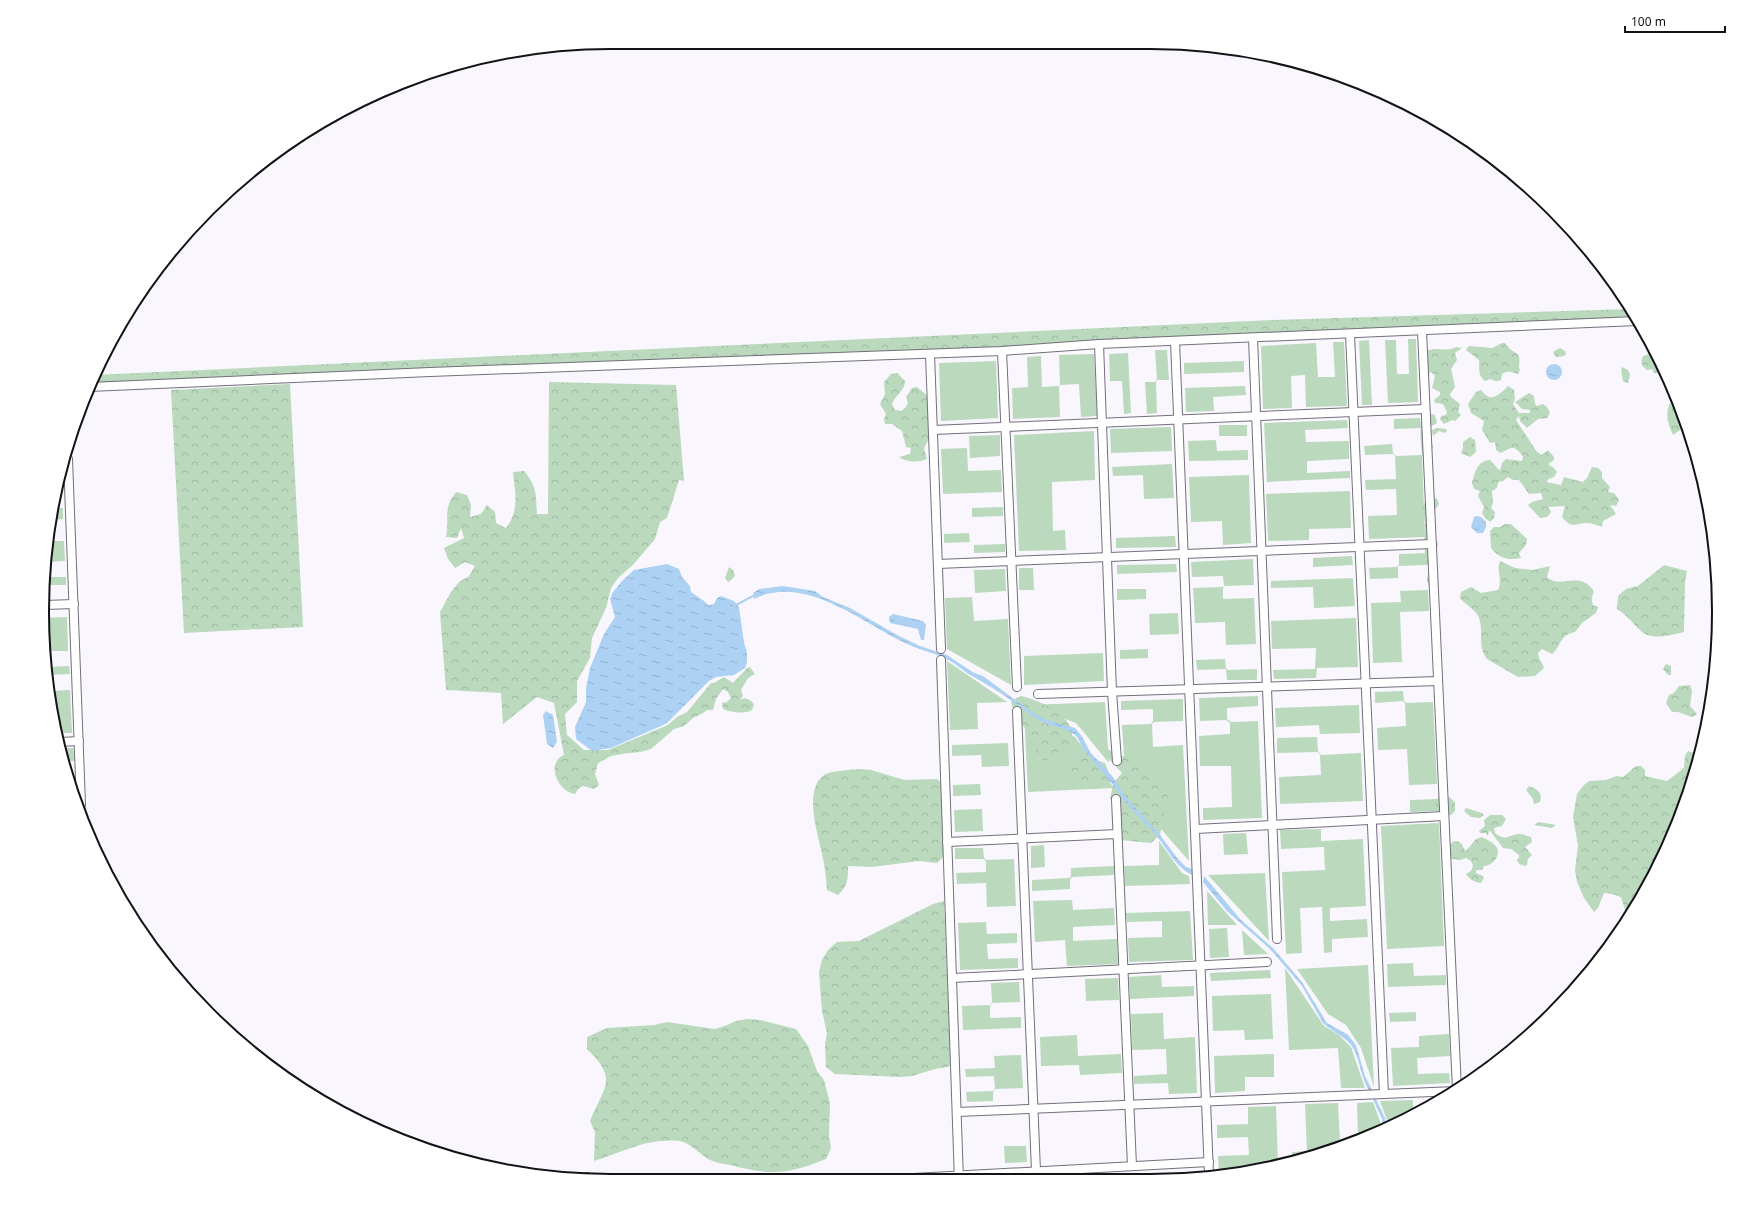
<svg xmlns="http://www.w3.org/2000/svg" width="1761" height="1223" font-family="'Noto Sans',sans-serif">
	<style>
		.green { fill: #bad9bd }
		.forest { fill: url(#forest-crowns) }
		.water { fill: url(#water-ripples) }
		.lines { fill: none; stroke-linecap: round; stroke-linejoin: round }
		.stream { stroke: #acd1f2; stroke-width: 2 }
		.minor-casing { stroke: #736f7c; stroke-width: 10 }
		.minor { stroke: #fff; stroke-width: 8 }
		.rim { fill: none; stroke: #131217; stroke-width: 2 }
	</style>
	<defs>
		<pattern id="forest-crowns" width="20" height="18" patternUnits="userSpaceOnUse"><rect width="20" height="18" fill="#bad9bd"/><path d="M2 6a3 3 0 1 1 6 0M12 15a3 3 0 1 1 6 0" fill="none" stroke="#9fb9a2"/></pattern>
		<pattern id="water-ripples" width="26" height="14" patternUnits="userSpaceOnUse"><rect width="26" height="14" fill="#acd1f2"/><path d="M2 4q2-2 4 0t4 0M15 11q2-2 4 0t4 0" fill="none" stroke="#93b2cf"/></pattern>
	</defs>
	<rect width="100%" height="100%" fill="#f9f7fd"/>
	<g class="green">
		<polygon points="1408,339 1416,339 1418,402 1388,403 1385,340 1396,340 1397,374 1409,374"/>
		<polygon points="1369,340 1372,405 1362,405 1359,341"/>
		<polygon points="1333,342 1344,342 1347,406 1306,407 1305,375 1291,376 1292,408 1263,409 1261,346 1316,343 1318,377 1335,377"/>
		<polygon points="1155,350 1167,350 1169,380 1157,380 1156,382 1157,413 1147,414 1145,382 1155,382 1157,379"/>
		<polygon points="1128,353 1131,413 1124,414 1122,381 1110,381 1109,354"/>
		<polygon points="1094,354 1097,416 1081,417 1079,384 1060,385 1059,386 1060,417 1013,419 1012,388 1028,387 1027,357 1041,356 1042,387 1059,386 1060,384 1059,355"/>
		<polygon points="996,361 998,418 941,421 939,363"/>
		<polygon points="1244,361 1244,372 1184,374 1184,363"/>
		<polygon points="1245,386 1246,395 1213,397 1214,411 1186,412 1185,388"/>
		<polygon points="1420,418 1421,428 1394,429 1394,419"/>
		<polygon points="1347,420 1348,428 1305,430 1306,442 1349,441 1349,459 1307,461 1307,473 1350,471 1350,478 1267,482 1264,423"/>
		<rect x="1219" y="425" width="28" height="11"/>
		<polygon points="1171,427 1172,451 1111,453 1110,429"/>
		<polygon points="1094,431 1095,480 1052,482 1053,531 1065,530 1066,550 1019,551 1014,435"/>
		<polygon points="1000,435 1000,456 970,458 969,436"/>
		<polygon points="1216,440 1217,451 1248,450 1248,460 1189,461 1188,441"/>
		<polygon points="1392,444 1393,453 1396,456 1422,455 1425,537 1369,539 1368,516 1397,515 1396,489 1366,490 1365,480 1396,479 1395,456 1393,454 1365,455 1364,446"/>
		<polygon points="967,448 968,471 1001,470 1002,492 943,494 941,449"/>
		<polygon points="1172,464 1174,498 1144,499 1143,475 1113,476 1112,467"/>
		<polygon points="1249,475 1251,543 1223,545 1222,521 1191,522 1189,477"/>
		<polygon points="1350,491 1351,528 1309,529 1309,540 1268,541 1266,494"/>
		<polygon points="1003,507 1003,516 972,517 972,508"/>
		<polygon points="55,508 63,508 63,519 52,520"/>
		<polygon points="969,533 970,542 944,543 944,534"/>
		<polygon points="1175,536 1176,547 1116,548 1116,538"/>
		<polygon points="47,541 64,541 65,561 46,562"/>
		<polygon points="1005,544 1005,552 974,553 974,545"/>
		<polygon points="1427,553 1427,565 1399,566 1398,567 1398,578 1370,579 1369,568 1397,567 1399,565 1399,554"/>
		<polygon points="1352,556 1353,565 1313,567 1313,558"/>
		<polygon points="1253,559 1254,585 1224,586 1223,588 1223,599 1254,598 1256,644 1226,645 1225,622 1195,623 1193,588 1222,587 1224,586 1223,576 1192,577 1191,562"/>
		<polygon points="1176,564 1177,572 1117,574 1117,565"/>
		<polygon points="1019,568 1033,568 1034,590 1019,590"/>
		<polygon points="1005,569 1006,591 975,593 974,570"/>
		<polygon points="46,577 66,577 66,585 45,585"/>
		<polygon points="1353,578 1355,606 1314,608 1313,587 1271,588 1271,581"/>
		<polygon points="1117,589 1146,589 1146,599 1117,600"/>
		<polygon points="1428,590 1429,611 1400,612 1402,662 1373,663 1371,603 1401,602 1400,591"/>
		<polygon points="972,597 974,621 1008,619 1011,685 947,649 945,598"/>
		<polygon points="1178,613 1179,634 1150,635 1149,614"/>
		<polygon points="67,617 68,651 44,651 44,618"/>
		<polygon points="1356,618 1358,667 1317,668 1316,678 1274,679 1273,670 1315,669 1316,648 1272,649 1271,621"/>
		<polygon points="1148,649 1148,658 1120,659 1120,650"/>
		<polygon points="1103,653 1104,681 1024,685 1024,656"/>
		<polygon points="1225,659 1226,668 1228,670 1257,669 1257,680 1227,680 1226,669 1197,670 1196,660"/>
		<polygon points="947,661 1007,702 977,703 978,729 950,730"/>
		<polygon points="69,666 70,674 47,675 46,667"/>
		<polygon points="70,690 72,733 57,733 53,722 49,691"/>
		<polygon points="1403,691 1404,701 1407,703 1433,702 1437,784 1409,785 1407,749 1378,750 1377,728 1406,726 1405,703 1403,701 1375,703 1375,692"/>
		<polygon points="1258,696 1258,706 1227,708 1227,719 1231,722 1258,721 1262,818 1203,820 1203,808 1232,807 1231,766 1200,766 1199,736 1230,734 1230,723 1226,720 1200,721 1199,698"/>
		<polygon points="1183,699 1183,721 1154,722 1152,724 1153,747 1183,745 1189,861 1126,789 1122,725 1151,724 1153,721 1153,709 1121,710 1121,701"/>
		<polygon points="1105,702 1109,763 1076,723 1029,705"/>
		<polygon points="1359,705 1360,733 1320,734 1319,725 1276,727 1275,708"/>
		<polygon points="1024,713 1075,737 1114,788 1028,792"/>
		<polygon points="1317,737 1318,751 1321,755 1361,753 1363,801 1280,804 1279,777 1321,775 1320,755 1318,752 1277,753 1277,738"/>
		<polygon points="1008,743 1009,766 982,767 981,755 952,756 952,745"/>
		<polygon points="62,748 73,748 75,761 66,761"/>
		<polygon points="980,784 981,795 953,796 953,785"/>
		<polygon points="1438,799 1438,811 1410,812 1410,800"/>
		<polygon points="982,809 983,831 955,832 954,810"/>
		<polygon points="1439,823 1444,946 1387,949 1381,826"/>
		<polygon points="1321,829 1321,841 1363,839 1366,906 1330,908 1330,921 1367,919 1368,937 1332,939 1332,952 1324,953 1322,907 1300,908 1302,953 1286,954 1282,872 1325,870 1324,847 1281,849 1280,830"/>
		<polygon points="1246,833 1248,854 1224,855 1223,834"/>
		<polygon points="1159,841 1182,873 1189,876 1190,884 1125,886 1124,866 1159,865"/>
		<polygon points="1044,845 1045,867 1031,868 1031,846"/>
		<polygon points="955,848 983,848 984,858 986,860 1014,859 1016,906 987,907 986,883 957,884 956,873 986,872 986,861 983,859 955,859"/>
		<polygon points="1114,866 1114,875 1072,877 1070,879 1070,889 1032,891 1032,880 1069,878 1071,876 1071,868"/>
		<polygon points="1265,873 1269,941 1208,875"/>
		<polygon points="1207,891 1237,925 1208,925"/>
		<polygon points="1072,900 1073,910 1114,908 1115,925 1073,927 1073,941 1117,939 1118,964 1067,966 1065,940 1035,942 1033,901"/>
		<polygon points="1190,911 1193,960 1129,962 1128,938 1162,937 1162,921 1127,922 1126,913"/>
		<polygon points="986,922 987,934 1017,933 1017,943 987,944 988,959 1018,958 1018,968 960,970 958,923"/>
		<polygon points="1227,928 1229,957 1210,958 1209,929"/>
		<polygon points="1242,930 1268,954 1244,955"/>
		<polygon points="1413,963 1414,976 1446,975 1446,985 1388,987 1387,964"/>
		<polygon points="1368,965 1374,1087 1361,1048 1346,1025 1328,1014 1297,969"/>
		<polygon points="1285,968 1324,1026 1339,1035 1351,1047 1365,1088 1341,1088 1338,1048 1289,1050"/>
		<polygon points="1270,970 1271,978 1211,981 1210,973"/>
		<polygon points="1161,975 1162,987 1194,986 1194,996 1130,999 1129,977"/>
		<polygon points="1118,978 1119,1000 1086,1001 1085,979"/>
		<polygon points="1019,982 1020,1002 992,1003 990,1006 990,1018 1021,1017 1021,1028 963,1030 962,1006 990,1005 992,1002 991,983"/>
		<polygon points="1271,994 1273,1039 1245,1040 1244,1030 1213,1031 1212,996"/>
		<polygon points="1416,1012 1416,1021 1390,1022 1389,1013"/>
		<polygon points="1163,1013 1164,1039 1195,1037 1197,1093 1169,1094 1168,1083 1134,1084 1134,1076 1167,1074 1166,1049 1132,1050 1131,1014"/>
		<polygon points="1449,1034 1450,1056 1417,1058 1418,1074 1449,1073 1450,1083 1393,1086 1391,1048 1419,1047 1419,1036"/>
		<polygon points="1077,1035 1078,1056 1121,1054 1122,1073 1080,1075 1079,1065 1041,1066 1040,1037"/>
		<polygon points="1274,1054 1274,1077 1245,1077 1245,1091 1215,1093 1214,1056"/>
		<polygon points="1021,1055 1023,1088 995,1089 993,1092 993,1101 967,1102 966,1092 993,1091 995,1088 994,1076 966,1077 965,1069 995,1068 994,1056"/>
		<polygon points="1413,1100 1413,1115 1402,1122 1389,1126 1380,1101"/>
		<polygon points="1373,1102 1381,1124 1381,1129 1358,1137 1357,1103"/>
		<polygon points="1338,1103 1340,1143 1292,1159 1292,1152 1307,1151 1305,1104"/>
		<polygon points="1276,1106 1278,1164 1260,1170 1219,1174 1218,1156 1249,1155 1248,1137 1217,1138 1217,1125 1248,1124 1248,1107"/>
		<polygon points="1004,1146 1026,1146 1027,1162 1005,1163"/>
		<polygon points="1200,1172 1200,1176 1150,1181 1030,1181"/>
	</g>
	<g class="forest">
		<polygon points="1631,309 1639,324 87,389 94,375 1273,320"/>
		<path d="M1502,343h3c7,12 17,7 14,22 0,4 2,5 -1,9 -5,-2 -11,-4 -16,0l-1,6c-4,2 -6,1 -11,-1l-5,2c-8,-6 -5,-13 -6,-21l-13,-10 3,-4 23,2z"/>
		<path d="M1456,347l6,1 -7,5 2,7 -6,9 4,18 -5,7 1,3 9,7 -2,8 3,3 -6,6 -3,-1 -8,4 -4,-5 1,-3 5,-1 1,-3 -4,-8 -8,-1 -1,-3 6,-5v-3l-8,-4 3,-12 -4,-4 -4,4 -1,-25c13,-5 18,2 30,-4z"/>
		<polygon points="1560,348 1565,351 1566,354 1564,356 1556,357 1553,352"/>
		<path d="M1649,354l3,2 2,-2 10,18 -10,1 -2,-4 -5,1c-5,-4 -7,-7 -4,-14z"/>
		<polygon points="1622,367 1628,370 1630,375 1628,383 1623,381 1621,370"/>
		<path d="M897,373l8,8c0,10 -10,14 -13,23l3,6 6,1 5,-4 2,-5 -2,-5 6,-9 5,-1 13,11 -1,41 -5,9 3,11c-7,4 -22,3 -28,-2l11,-3 1,-6 -5,-1 -4,-16 -10,-7h-7l-1,-5 2,-5 -6,-10 5,-10 -1,-12 7,-8z"/>
		<path d="M549,382l127,3 8,96 -5,-1 -12,38 -7,4 -5,17 -22,26 -15,13 -7,10 -5,20 -14,30 -2,20 -13,23v21l-12,12 2,21 17,15h24l60,-25 9,-8 10,-5 24,-29h3l10,-6 9,6 14,-15 3,-1 5,7 -7,4 -7,12 2,6 -3,4 5,-2 5,2 4,4 -2,6c-8,4 -20,3 -29,-1l-1,-6 5,-1 4,-4 -3,-6 -5,-3 -7,10 -3,11h-6l-4,3 -10,5 -9,8 -10,3 -23,20 -11,3 -12,1 -17,3 -13,7 -3,11 4,11 -5,4 -11,-3 -5,3 -3,5c-17,-2 -30,-31 -11,-39l-10,-52 -17,-6 -34,27 -2,-31 -55,-3 -6,-78 11,-20 8,-10 10,-6 6,-10 -10,-4 -10,6 -7,-9 -4,-11 20,-10 -3,-10 -4,10 -11,-1c4,-20 -4,-27 10,-45l11,3 4,10 -1,12 11,-3 6,-9 8,7 1,11 10,5c14,-18 9,-35 7,-56l11,-1c13,15 12,24 13,43h11z"/>
		<polygon points="290,384 303,627 184,633 171,390"/>
		<path d="M1508,386l6,4 1,9 -2,5 6,9h11v-3l-8,-1 -7,-7 14,-9 5,3 1,8 2,2 6,-2 4,3 3,6 -3,5 -9,1 -11,9 -7,-7 -1,-5 -3,4 21,32 5,3 6,-5 6,7v3l-5,3v2l5,3 3,4 -3,5 -6,2 -1,3 14,3 3,-8 19,5 4,-4 5,-11 6,1 4,4v6l8,9 -2,5 6,1 5,7 -3,6 -6,-1 6,9 -13,7 -1,6c-5,-2 -11,-4 -17,-4 -12,1 -13,6 -23,-6l3,-11 -17,1 3,5 -4,5 -7,1 -12,-13 4,-3 11,-3 -2,-6 -12,1 -10,-14h-6l-5,-3 -5,4 -5,1 -1,6 -5,3 1,12 -2,5 4,4 -1,6 -4,4 -5,-4 -3,-5 2,-6 -6,-11 2,-5 -6,-2 -2,-6c3,-11 5,-22 18,-23l10,11 2,-8 4,-4 16,2 1,-5c-10,-11 -10,-9 -22,-3l-5,-3 -1,-8 -5,1 -8,-13 2,-9 -13,-8 -3,-9 8,-12 5,-2c2,2 3,4 5,5 7,7 17,-4 22,-9z"/>
		<path d="M1671,402h6c3,7 1,15 5,21h3l2,7h-7l-7,5c-5,-11 -9,-23 -2,-33z"/>
		<path d="M1432,414l3,1 2,8 -7,4 1,2 -3,5 5,13 -8,15c-4,-5 -6,-34 -3,-40 2,-3 7,-5 10,-8z"/>
		<polygon points="1437,428 1446,429 1447,431 1445,433 1439,431 1433,436 1432,430"/>
		<polygon points="1470,437 1475,440 1476,452 1470,457 1461,453 1463,448 1463,442"/>
		<polygon points="1689,437 1702,481 1697,479 1690,458"/>
		<polygon points="1431,498 1437,499 1439,504 1433,513 1436,524 1433,534 1438,544 1435,556 1434,588 1429,586 1427,580 1429,568 1425,557 1424,533 1425,522 1422,505"/>
		<path d="M1505,524h6l16,15 -1,6 -7,8 2,5c-13,3 -22,0 -30,-10l-1,-17 4,-4h6z"/>
		<path d="M1500,561l15,7 18,2 17,-4 -3,11c14,13 34,-8 47,15 -2,4 -3,8 -1,13l5,2 -2,6 -14,10 -7,9c-16,3 -14,15 -23,22l-10,-5 -4,4c1,7 4,9 6,15l-9,8 -17,1 -31,-18c-10,-13 -3,-27 -8,-41 -2,-8 -14,-13 -19,-20l1,-6 10,-5 10,6 17,-3c5,-10 -2,-19 2,-29z"/>
		<path d="M1664,565l23,6 -2,11 -1,50c-13,3 -33,9 -43,-1 -9,-8 -14,-16 -24,-22l1,-13 8,-7 12,-3z"/>
		<polygon points="729,567 733,570 735,576 729,582 725,578"/>
		<polygon points="1666,664 1671,666 1671,675 1668,675 1663,669"/>
		<polygon points="1690,685 1692,691 1690,706 1697,714 1692,717 1678,712 1672,712 1666,703 1669,695 1674,693 1679,686"/>
		<path d="M1021,696c16,3 50,19 51,37 1,4 -2,9 -3,13l-10,4 -7,9 -11,2 -14,-30 -13,-18 -3,-12z"/>
		<polygon points="1101,746 1145,767 1165,782 1168,794 1160,835 1151,843 1120,840 1119,809 1110,798 1114,782 1122,773 1107,757"/>
		<path d="M1688,751l6,2 1,11 -3,12 -2,-1 -4,7 -1,18 -9,30 -42,78 -7,6c-8,-17 0,-18 -23,-21l-6,15 -4,4 -10,-14 -7,-16 -2,-12 3,-25 -5,-28 4,-23 7,-9 5,-4 17,-1 11,-4 6,1 13,-11h5l4,4v6l22,5 17,-13 1,-12z"/>
		<polygon points="1083,756 1105,763 1109,773 1110,784 1099,788 1089,781 1077,782 1068,774"/>
		<path d="M860,769l11,1 33,10 33,-1 8,7v69l-8,8 -18,-2 -47,6 -24,-1c0,13 0,20 -10,29l-11,-5c-1,-12 -2,-24 -5,-36 -4,-21 -19,-64 2,-79 5,-4 27,-5 36,-6z"/>
		<path d="M1529,786c8,3 14,6 11,16l-6,2 -1,-5 -7,-9z"/>
		<polygon points="1440,795 1449,797 1455,802 1455,811 1451,815 1442,816 1437,811 1435,802"/>
		<polygon points="1466,808 1482,813 1484,815 1480,818 1471,817 1464,811"/>
		<path d="M1490,815h12l4,4 -4,7 -8,2 1,5c12,9 12,2 24,1 5,0 8,2 12,3l1,5 -7,5 7,8 -4,4 -1,6 -2,1 -6,-2 -2,-4 2,-2v-3l-8,-6 -8,-1 -12,-16 -2,-2 -1,6 -2,-3h-6l-1,-2 6,-5 -1,-6z"/>
		<polygon points="1539,822 1556,825 1552,828 1534,825"/>
		<path d="M1481,837c5,2 14,6 16,11 4,9 -6,18 -13,18l-2,4h-6v3l7,3 1,2 -3,5c-5,0 -12,-4 -15,-9l5,-3 2,-5 -2,-5 -5,-3 -6,2 -12,-2 -2,-9 8,-8c7,0 8,3 10,8l2,2 10,-12z"/>
		<polygon points="944,901 949,1023 955,1059 948,1067 935,1069 912,1076 900,1077 835,1074 826,1067 825,1044 827,1033 822,1011 819,972 822,960 828,950 837,942 859,941 933,904"/>
		<path d="M747,1019l13,1 36,9 12,17 9,25 7,9 6,23 -1,33 2,12 -5,11c-37,15 -56,17 -95,6 -7,-1 -14,-2 -21,-5 -8,-4 -22,-19 -31,-19 -33,-3 -55,11 -85,20l1,-29 -5,-11c14,-35 29,-41 -3,-72v-12l20,-9 47,-3 13,-3 47,7 11,-3 11,-5z"/>
	</g>
	<g class="water">
		<circle cx="1554" cy="372" r="8"/>
		<polygon points="1477,516 1481,517 1486,522 1486,527 1483,533 1477,533 1471,527 1474,517"/>
		<polygon points="667,564 679,569 682,577 690,586 691,592 704,601 708,605 714,604 717,598 721,596 734,601 739,607 744,643 747,652 747,662 745,668 734,675 716,677 709,681 667,723 661,726 611,748 592,751 576,739 575,727 586,702 586,688 590,668 604,634 615,617 610,599 613,592 622,581 634,570"/>
		<path d="M783,586l32,5 8,6 27,11 47,27 23,11 27,9 27,18 9,3 47,35 19,10 26,7 6,7 10,18 22,24 15,23 29,31 21,28 8,8 6,2v6c-18,-9 -25,-28 -38,-42 -9,-11 -20,-20 -29,-31 -4,-5 -7,-12 -12,-17 -9,-12 -20,-23 -29,-35 -3,-4 -4,-9 -7,-13 -7,-9 -27,-10 -38,-17 -12,-7 -22,-16 -34,-24 -10,-7 -21,-13 -31,-19 -10,-5 -18,-14 -28,-18 -14,-7 -30,-10 -45,-18 -42,-21 -98,-67 -147,-42l-1,-6 6,-4z"/>
		<polygon points="893,614 923,621 926,625 924,640 921,640 918,629 890,623 889,617"/>
		<polygon points="546,711 553,715 557,742 553,748 547,744 543,715"/>
		<path d="M1204,876l37,44 32,28 29,34 25,41 21,12 8,10 9,31 8,16h-3c-10,-15 -9,-30 -17,-44 -7,-12 -21,-16 -30,-25l-21,-37 -32,-37 -43,-38 -24,-29z"/>
		<polygon points="1372,1097 1375,1097 1385,1118 1386,1127 1383,1129 1382,1119"/>
	</g>
	<g class="lines">
		<polyline class="stream" points="734,606 755,595"/>
		<defs>
			<g id="minor">
				<polyline points="1422,331 1457,1090"/>
				<polyline points="1350,334 1384,1094"/>
				<polyline points="1253,338 1277,939"/>
				<polyline points="1175,341 1209,1175"/>
				<polyline points="1099,344 1112,692 1117,761"/>
				<polyline points="1002,351 1017,687"/>
				<polyline points="930,354 941,649"/>
				<polyline points="89,387 430,372 1002,351 1099,344 1637,321"/>
				<polyline points="933,430 1425,409"/>
				<polyline points="68,459 81,805"/>
				<polyline points="938,564 1432,544"/>
				<polyline points="45,605 74,604"/>
				<polyline points="941,660 959,1181"/>
				<polyline points="1038,694 1438,681"/>
				<polyline points="1017,711 1036,1171"/>
				<polyline points="60,742 79,741"/>
				<polyline points="1116,799 1132,1166"/>
				<polyline points="1196,829 1444,816"/>
				<polyline points="947,842 1117,834"/>
				<polyline points="952,978 1267,962"/>
				<polyline points="957,1112 1456,1091"/>
				<polyline points="587,1177 587,1179"/>
				<polyline points="858,1181 1209,1162"/>
			</g>
		</defs>
		<use href="#minor" class="minor-casing"/>
		<use href="#minor" class="minor"/>
	</g>
	<path d="M0 0H1761V1223H0ZM611 49H1150A562 562 0 0 1 1712 611V612A562 562 0 0 1 1150 1174H611A562 562 0 0 1 49 612V611A562 562 0 0 1 611 49Z" fill="#fff" fill-rule="evenodd"/>
	<path class="rim" d="M611 49H1150A562 562 0 0 1 1712 611V612A562 562 0 0 1 1150 1174H611A562 562 0 0 1 49 612V611A562 562 0 0 1 611 49Z"/>
	<path d="M1625 26v6h100v-6" fill="none" stroke="#131217" stroke-width="2"/>
	<text x="1631" y="26" font-size="12" fill="#131217" stroke="#ffffff" stroke-width="3" paint-order="stroke">100 m</text>
</svg>
